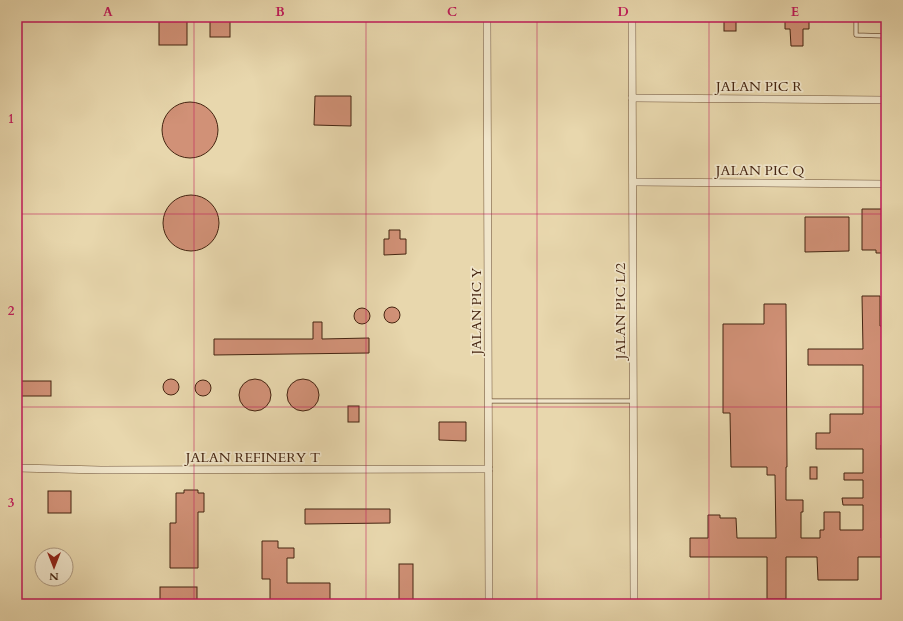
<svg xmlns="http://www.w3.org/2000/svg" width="903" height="621" font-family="Cardo,serif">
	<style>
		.building { fill: #d19177; stroke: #452511 }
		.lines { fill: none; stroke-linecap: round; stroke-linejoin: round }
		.service-casing { stroke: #6e5238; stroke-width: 5 }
		.minor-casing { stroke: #6e5238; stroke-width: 8 }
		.service { stroke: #f0e5ca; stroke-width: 3.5 }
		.minor { stroke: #f0e5ca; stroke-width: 7 }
		.grid { fill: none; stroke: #c2185b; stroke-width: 1; stroke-opacity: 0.55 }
		.labels { text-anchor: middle; stroke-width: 3.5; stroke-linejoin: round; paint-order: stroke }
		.street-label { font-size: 14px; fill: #452511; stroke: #f0e5ca }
		.neatline { fill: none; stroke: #c2185b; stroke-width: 1.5 }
		.grid-label { font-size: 13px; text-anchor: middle; font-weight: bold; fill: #c2185b }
	</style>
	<rect width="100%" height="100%" fill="#e8d7ad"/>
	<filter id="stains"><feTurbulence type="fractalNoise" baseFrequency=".005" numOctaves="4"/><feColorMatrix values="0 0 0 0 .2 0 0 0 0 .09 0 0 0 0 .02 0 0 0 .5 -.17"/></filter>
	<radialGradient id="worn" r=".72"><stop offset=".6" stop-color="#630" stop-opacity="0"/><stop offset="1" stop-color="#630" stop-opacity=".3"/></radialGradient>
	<g class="building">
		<rect x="159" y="17" width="28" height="28"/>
		<rect x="210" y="17" width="20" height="20"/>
		<rect x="724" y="17" width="12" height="14"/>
		<polygon points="785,17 809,17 809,29 803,29 803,46 791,46 790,29 785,29"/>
		<polygon points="315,96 351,96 351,126 314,125"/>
		<circle cx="190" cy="130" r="28"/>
		<circle cx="191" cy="223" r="28"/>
		<polygon points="862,209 886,209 886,253 876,253 876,250 862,250"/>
		<polygon points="805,217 849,217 849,251 805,252"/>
		<polygon points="389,230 400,230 400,239 406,239 406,254 384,255 384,239 389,239"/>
		<polygon points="862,296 880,296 880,326 886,326 886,445 881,445 881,538 886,537 886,557 858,557 858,580 818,580 817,557 786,557 786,599 767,599 767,557 690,557 690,538 708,538 708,515 720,515 720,518 736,518 737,538 776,538 775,475 767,475 767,467 731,467 730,413 723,413 723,324 764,324 764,304 786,304 787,467 786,467 786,500 803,500 803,512 801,512 801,538 820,538 820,530 824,530 824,512 840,512 840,530 863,530 863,505 843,505 842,498 863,498 863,480 844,480 844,473 863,473 863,449 816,449 816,433 830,433 830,414 863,414 863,365 808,365 808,349 863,349"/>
		<circle cx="392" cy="315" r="8"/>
		<circle cx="362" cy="316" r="8"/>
		<polygon points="313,322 322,322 322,339 369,338 369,353 214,355 214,339 313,339"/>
		<circle cx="171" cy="387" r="8"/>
		<circle cx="255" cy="395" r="16"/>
		<circle cx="303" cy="395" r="16"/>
		<circle cx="203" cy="388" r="8"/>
		<rect x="17" y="381" width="34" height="15"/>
		<rect x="348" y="406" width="11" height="16"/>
		<polygon points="439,422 466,422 466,441 439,440"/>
		<rect x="810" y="467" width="7" height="12"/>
		<polygon points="184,490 198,490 198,493 204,493 204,512 198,512 198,568 170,568 170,523 176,523 176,493 184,493"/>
		<rect x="48" y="491" width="23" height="22"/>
		<polygon points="305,509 390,509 390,523 305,524"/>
		<polygon points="262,541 278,541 278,548 294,548 294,558 287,558 287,583 330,583 330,604 270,604 270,579 262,579"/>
		<rect x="399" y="564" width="14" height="40"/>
		<rect x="160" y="587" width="37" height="17"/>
	</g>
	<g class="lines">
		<defs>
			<g id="service">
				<polyline points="856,17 856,35 886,36"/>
				<polyline points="489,401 633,401"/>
			</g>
			<g id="minor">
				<polyline points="487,17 489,604"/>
				<polyline points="632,17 634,604"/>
				<polyline points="632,98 886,100"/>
				<polyline points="633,182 886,184"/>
				<polyline points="17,468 101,470 489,469"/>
			</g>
		</defs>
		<use href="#service" class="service-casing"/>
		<use href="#minor" class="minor-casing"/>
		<use href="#service" class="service"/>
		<use href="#minor" class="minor"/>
	</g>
	<path class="grid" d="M194,17v587M366,17v587M537,17v587M709,17v587M17,214h869M17,407h869"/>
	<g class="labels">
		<g class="street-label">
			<text x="759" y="91">JALAN PIC R</text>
			<text x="760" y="175">JALAN PIC Q</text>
			<text transform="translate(476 311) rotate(-90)" y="5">JALAN PIC Y</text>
			<text transform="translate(620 311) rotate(-90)" y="5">JALAN PIC L/2</text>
			<text x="253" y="462">JALAN REFINERY T</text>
		</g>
	</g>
	<rect width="903" height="621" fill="none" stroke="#e8d7ad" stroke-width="44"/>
	<g transform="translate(54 567) rotate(180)"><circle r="19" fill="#f0e5ca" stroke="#ac9880"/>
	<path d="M0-3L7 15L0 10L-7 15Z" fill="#8f2418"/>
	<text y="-6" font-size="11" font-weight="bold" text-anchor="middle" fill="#452511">N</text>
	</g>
	<rect x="22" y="22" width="859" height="577" class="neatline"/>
	<g class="grid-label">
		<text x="108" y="16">A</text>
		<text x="280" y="16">B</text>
		<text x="452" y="16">C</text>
		<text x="623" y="16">D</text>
		<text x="795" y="16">E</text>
		<text x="11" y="123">1</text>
		<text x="11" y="315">2</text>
		<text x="11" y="507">3</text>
	</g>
	<rect width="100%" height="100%" filter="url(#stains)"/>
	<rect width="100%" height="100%" fill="url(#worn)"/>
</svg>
